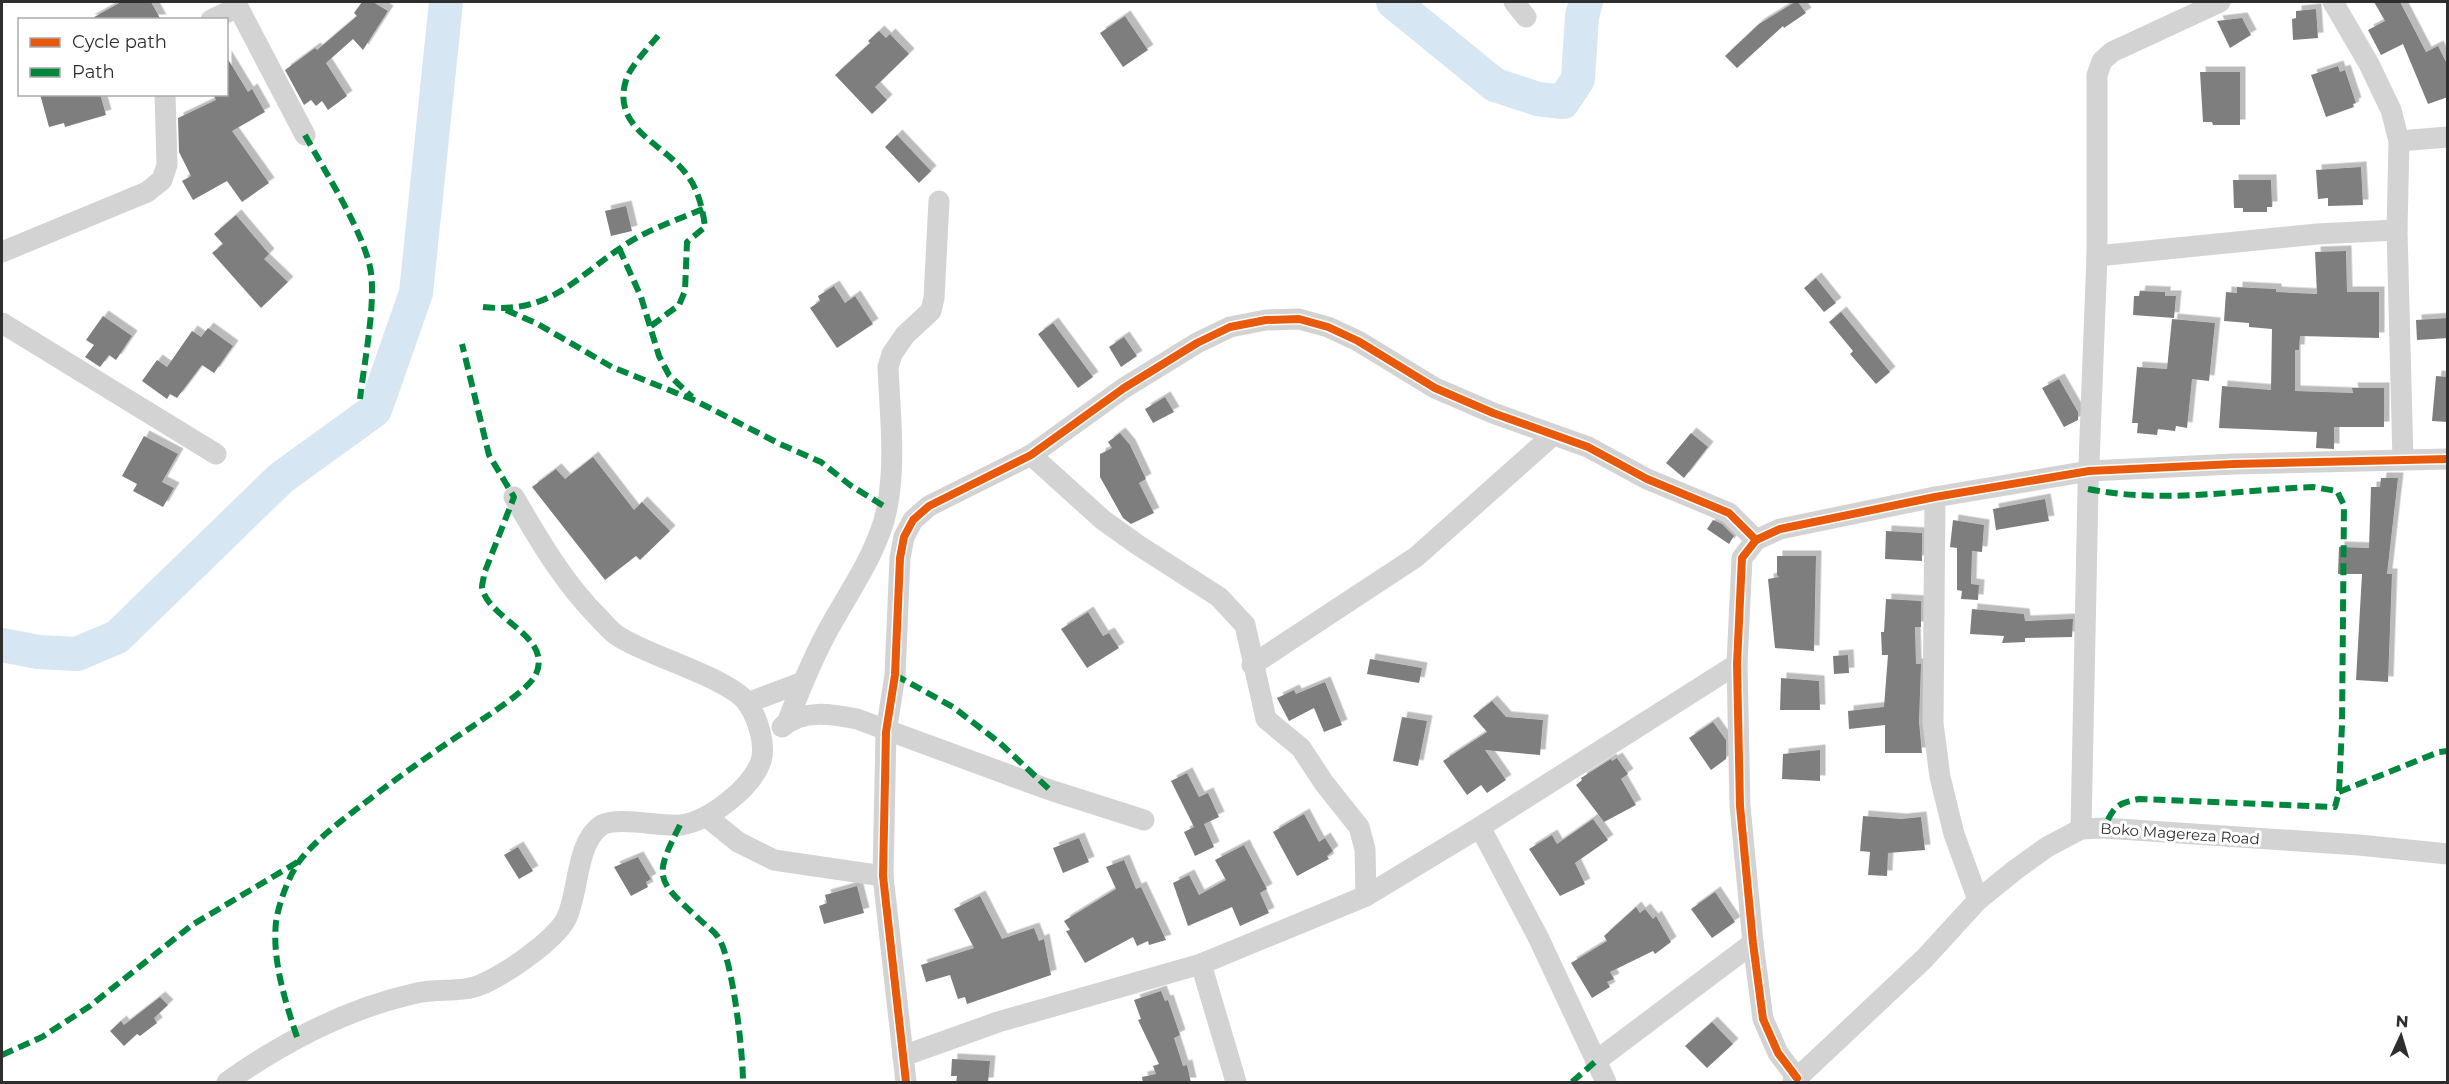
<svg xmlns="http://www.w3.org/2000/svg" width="2449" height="1084" font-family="Montserrat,sans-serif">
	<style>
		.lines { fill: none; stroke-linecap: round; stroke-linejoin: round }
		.river { stroke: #d6e6f3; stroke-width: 34 }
		.building { fill: #7e7e7e; filter: url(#shadow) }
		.minor { stroke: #d3d3d3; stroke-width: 21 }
		.quiet { stroke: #00873e; stroke-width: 6; stroke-dasharray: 12 6; stroke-linecap: butt }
		.cycleway-casing { stroke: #fff; stroke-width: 11 }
		.cycleway { stroke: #e8590c; stroke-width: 8 }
		.labels { text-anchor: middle; stroke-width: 6; stroke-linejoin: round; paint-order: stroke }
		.street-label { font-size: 15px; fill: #2e2e2e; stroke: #fff }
	</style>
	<defs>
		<filter id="shadow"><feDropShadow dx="5.5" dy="-5.5" stdDeviation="0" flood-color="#0004"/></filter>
	</defs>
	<rect width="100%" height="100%" fill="#fff"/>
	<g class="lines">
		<g class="river">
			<polyline points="1393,2 1495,85 1538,99 1563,102 1578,79 1582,16 1586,2"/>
			<polyline points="2,645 38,652 77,654 117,637 281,478 375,410 416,293 446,2"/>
		</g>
	</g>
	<g class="building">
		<polygon points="121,2 151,2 161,20 89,20"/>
		<polygon points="362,2 373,2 388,11 363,50 353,39 326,63 347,96 328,110 322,101 316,106 311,100 304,105 285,70 315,48 317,50 357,16 354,13"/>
		<polygon points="1795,2 1798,2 1806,13 1784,28 1783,26 1737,68 1725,56 1759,24"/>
		<polygon points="2374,2 2400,2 2426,52 2438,46 2448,66 2448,97 2428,104 2403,44 2381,55 2368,30 2385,21"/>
		<polygon points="2316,9 2318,38 2293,40 2292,19 2296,18 2296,11"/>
		<polygon points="1125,16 1148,50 1123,67 1100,33"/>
		<polygon points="2242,18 2251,35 2230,48 2217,21"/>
		<polygon points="879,31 886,38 890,34 909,54 875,87 887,100 872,114 835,75 870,43 868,41"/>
		<polygon points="226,56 248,92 252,89 265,112 232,131 269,183 242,202 227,181 193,200 182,181 191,176 179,152 178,118 216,100 213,94 226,94"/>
		<polygon points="2338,66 2340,72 2345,70 2356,103 2353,104 2354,107 2326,117 2311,75"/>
		<polygon points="2200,72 2240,72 2240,125 2213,125 2212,122 2203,122"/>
		<polygon points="40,94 100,94 106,115 65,127 64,123 49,127"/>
		<polygon points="897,135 931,171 919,183 885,147"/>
		<polygon points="2361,167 2363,205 2328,206 2328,198 2318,199 2316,170"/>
		<polygon points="2233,180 2271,180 2272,207 2267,207 2267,212 2243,212 2243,208 2234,208"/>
		<polygon points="626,206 632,231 611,236 605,211"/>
		<polygon points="236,215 269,254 264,259 288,282 261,308 212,253 223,244 214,234"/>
		<polygon points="2346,251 2347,292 2379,292 2379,338 2300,336 2299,350 2295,350 2295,391 2353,393 2352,388 2384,388 2384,427 2334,427 2334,449 2316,448 2317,432 2219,428 2222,386 2271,390 2272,329 2249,327 2249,323 2224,321 2226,292 2237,293 2237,287 2254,288 2276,289 2276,292 2317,294 2315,252"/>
		<polygon points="1816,278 1836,303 1824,312 1804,288"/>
		<polygon points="834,286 845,303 855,296 873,324 837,348 810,308 820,301 818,296"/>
		<polygon points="2140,291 2165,292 2165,296 2176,296 2174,318 2133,315 2134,296 2139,296"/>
		<polygon points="1841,312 1890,372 1876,384 1850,354 1853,351 1829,322"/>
		<polygon points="103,316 132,336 116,360 109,355 100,367 85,357 94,345 86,340"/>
		<polygon points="2448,318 2448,338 2417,340 2416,320"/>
		<polygon points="2172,319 2215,323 2209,381 2192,379 2187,428 2176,426 2175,431 2158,429 2157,435 2137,433 2138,423 2132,423 2137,367 2167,369"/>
		<polygon points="1053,323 1093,377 1078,388 1038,334"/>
		<polygon points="208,328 233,346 214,373 202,365 177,398 170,394 167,399 142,381 157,360 167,367 192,331 201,337"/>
		<polygon points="1124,337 1137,356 1121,367 1109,347"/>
		<polygon points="2436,376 2448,377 2448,422 2432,421"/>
		<polygon points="2059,379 2078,412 2078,420 2064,427 2042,388"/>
		<polygon points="1165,397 1174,412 1153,423 1145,409"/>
		<polygon points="1120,433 1130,445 1146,479 1139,483 1154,513 1131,524 1123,518 1100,477 1100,454 1112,448 1108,442"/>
		<polygon points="1691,433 1708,447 1684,478 1666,463"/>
		<polygon points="144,436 178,454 162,482 174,488 163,507 133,491 137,484 122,476"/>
		<polygon points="593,457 634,510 642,502 670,531 640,560 636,556 605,580 532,487 556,469 565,479"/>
		<polygon points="2381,478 2398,478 2387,574 2392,574 2388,682 2356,680 2362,574 2338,574 2339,547 2369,548 2371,487 2380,487"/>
		<polygon points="2045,499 2049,521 1996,530 1993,509"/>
		<polygon points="1713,520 1722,524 1734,536 1729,544 1707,529"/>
		<polygon points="1953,520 1984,525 1982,552 1972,551 1971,584 1979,585 1978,600 1961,599 1962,591 1957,590 1957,548 1950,547"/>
		<polygon points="1886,531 1922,533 1922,561 1885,559"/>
		<polygon points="1777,556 1816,556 1814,651 1775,648 1768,579 1779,577 1777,575"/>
		<polygon points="1886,599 1921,601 1921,627 1915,627 1916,664 1921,664 1919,722 1922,753 1885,753 1885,725 1849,729 1848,711 1884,707 1888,655 1882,655 1881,632 1884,632"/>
		<polygon points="1972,609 2024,614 2025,621 2073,619 2072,637 2025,638 2025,642 2002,643 2004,636 1970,634"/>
		<polygon points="1088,612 1103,636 1109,633 1119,648 1087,668 1061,629"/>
		<polygon points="1848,655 1849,673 1834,674 1833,656"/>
		<polygon points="1370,659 1422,668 1419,683 1367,674"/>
		<polygon points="1781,678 1819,681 1820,710 1780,710"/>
		<polygon points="1325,682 1342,725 1324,732 1314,708 1289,721 1277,698 1294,690 1296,694"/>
		<polygon points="1492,701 1506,717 1543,720 1540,755 1485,750 1506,780 1487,793 1481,785 1467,795 1443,761 1487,732 1473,716"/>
		<polygon points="1402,717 1427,721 1418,766 1393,761"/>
		<polygon points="1713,722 1726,740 1726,759 1711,770 1689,738"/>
		<polygon points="1820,750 1820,781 1782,779 1783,754"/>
		<polygon points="1617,758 1628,774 1621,779 1636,805 1604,822 1576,785 1582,780 1581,778 1611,759 1612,761"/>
		<polygon points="1187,773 1199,797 1208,793 1219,817 1204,824 1214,847 1195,856 1184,832 1194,827 1171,781"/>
		<polygon points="1304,814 1319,842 1325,838 1333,851 1327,856 1329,859 1297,876 1273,832"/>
		<polygon points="1863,816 1901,819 1921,817 1925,850 1888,853 1887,876 1868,875 1870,852 1860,851"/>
		<polygon points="1593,819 1608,840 1575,863 1585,884 1560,896 1529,849 1552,835 1557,844"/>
		<polygon points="1079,838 1089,862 1063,873 1053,848"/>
		<polygon points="1244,845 1267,889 1260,893 1269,913 1240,926 1232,907 1188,926 1173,883 1189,875 1199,895 1226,880 1215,860"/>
		<polygon points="518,847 533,871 519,879 504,855"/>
		<polygon points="638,857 651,879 646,882 648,887 631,896 614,867"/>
		<polygon points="1124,860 1136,889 1141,887 1166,940 1149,945 1148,941 1137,946 1133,937 1085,963 1066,931 1070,930 1064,921 1116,889 1106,867"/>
		<polygon points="857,886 864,913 824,924 819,906 827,903 825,895"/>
		<polygon points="1715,892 1735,922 1712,938 1691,909"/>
		<polygon points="980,896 1002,939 1034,928 1039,941 1044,939 1051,975 967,1004 965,997 958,999 950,975 926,982 921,965 974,948 954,909"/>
		<polygon points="1636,907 1640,913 1645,909 1653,919 1656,916 1671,942 1655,954 1653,951 1610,972 1614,979 1607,982 1610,987 1592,998 1571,963 1607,941 1604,936"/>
		<polygon points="1161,991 1165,1001 1168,1000 1180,1035 1174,1038 1183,1066 1187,1065 1191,1083 1143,1083 1142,1077 1156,1074 1153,1066 1159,1064 1138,1020 1141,1019 1134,1000"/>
		<polygon points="160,997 168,1005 154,1018 157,1023 140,1036 137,1034 124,1046 110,1031 121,1021 124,1025"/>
		<polygon points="1712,1022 1733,1044 1707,1068 1685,1046"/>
		<polygon points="952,1059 990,1061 988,1083 956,1083 957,1076 951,1076"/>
	</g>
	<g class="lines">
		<g class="minor">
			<polyline points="237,2 238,7 305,135"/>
			<polyline points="1514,2 1526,17"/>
			<polyline points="2333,2 2369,64 2391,110 2399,141 2397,230 2403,460"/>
			<polyline points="211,20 238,7"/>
			<polyline points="2399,141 2448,137"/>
			<polyline points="2,252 147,192 162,180 167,165 165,94"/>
			<polyline points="2097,256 2317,234 2397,230"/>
			<polyline points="2,323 216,454"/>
			<polyline points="1031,455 1103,520 1138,545 1219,597 1245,625 1266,719 1301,748 1324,783 1359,827 1365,849 1366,896"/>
			<polyline points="1935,497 1933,723 1940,777 1954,834 1978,900"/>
			<polyline points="1252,665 1416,557 1552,436"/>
			<polyline points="747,703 803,682"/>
			<path d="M787,723c13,-34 27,-69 45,-100 20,-36 47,-74 55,-115 9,-45 3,-94 1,-141l4,-13 13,-19 26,-24 3,-13 5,-97"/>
			<path d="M782,727c22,-18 49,-13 75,-8l193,71 94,30"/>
			<polyline points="707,817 738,842 774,860 883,876"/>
			<polyline points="1480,827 1539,939 1606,1082"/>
			<polyline points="2081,829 2088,489 2097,256 2097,75 2102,61 2112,52 2220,2"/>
			<polyline points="1201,964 1236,1082"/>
			<polyline points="903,1056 998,1022 1201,964 1366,896 1480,827 1737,664"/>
			<polyline points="1596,1061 1753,943"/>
			<polyline points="1797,1078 1778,1053 1763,1019 1753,943 1740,806 1737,664 1742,558 1756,540 1780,529 1935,497 2089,471 2234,464 2448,459"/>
			<path d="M227,1082c58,-41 121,-74 190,-89 20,-5 45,0 63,-8 11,-4 23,-12 33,-18 16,-11 46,-32 54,-50 12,-26 9,-76 35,-92 16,-9 59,2 79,0 28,-4 71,-37 80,-64 5,-17 -3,-41 -12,-56 -17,-27 -100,-48 -131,-69 -7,-4 -13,-12 -19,-18 -35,-35 -60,-78 -85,-121"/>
			<polyline points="906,1082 883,876 886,732 895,675 900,558 904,537 913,520 929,506 1031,455 1124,388 1197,343 1230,327 1266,320 1299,319 1328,327 1358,341 1435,388 1493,413 1588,447 1647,479 1729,513 1756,540"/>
			<polyline points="1793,1082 1925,958 1978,900 2015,870 2047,847 2081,829 2104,828 2359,845 2448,854"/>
		</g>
		<g class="quiet">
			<path d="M305,135c20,37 56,92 65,132 7,32 -6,96 -10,132"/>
			<polyline points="619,248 641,297 659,356 669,375 692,397"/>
			<path d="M483,307c65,7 88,-25 136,-58 25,-18 55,-28 84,-40"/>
			<polyline points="506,310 536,323 612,367 696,401 780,444 821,462 850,485 887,508"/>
			<path d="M651,326l28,-21 6,-14 2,-49 18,-15c-2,-17 -7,-38 -18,-52 -23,-32 -76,-46 -61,-95 4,-14 26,-36 35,-48"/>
			<path d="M2088,489c74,15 150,1 225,-2l24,4 7,14 -2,220 -3,67 -4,15 -196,-8c-24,5 -25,8 -35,29"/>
			<polyline points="895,675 953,707 1000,743 1050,790"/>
			<polyline points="2339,792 2439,752 2448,751"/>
			<path d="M680,825c-26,52 -25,54 18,93 6,6 15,12 20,19 15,22 25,117 25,145"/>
			<path d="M297,1037c-12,-36 -25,-77 -21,-115 3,-20 13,-47 25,-63 17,-21 40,-38 61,-54 36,-28 73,-54 111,-79 15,-11 56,-36 63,-52 17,-38 -49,-55 -54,-87 0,-4 2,-9 2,-13l30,-77 -25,-42 -27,-111"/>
			<polyline points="2,1055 42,1037 90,1006 192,925 301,860"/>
			<polyline points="1572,1082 1596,1061"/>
		</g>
		<defs>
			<g id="cycleway">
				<polyline points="1797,1078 1778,1053 1763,1019 1753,943 1740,806 1737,664 1742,558 1756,540 1780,529 1935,497 2089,471 2234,464 2448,459"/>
				<polyline points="906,1082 883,876 886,732 895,675 900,558 904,537 913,520 929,506 1031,455 1124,388 1197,343 1230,327 1266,320 1299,319 1328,327 1358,341 1435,388 1493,413 1588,447 1647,479 1729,513 1756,540"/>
			</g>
		</defs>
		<use href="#cycleway" class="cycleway-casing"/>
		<use href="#cycleway" class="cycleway"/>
	</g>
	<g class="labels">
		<g class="street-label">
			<text transform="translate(2180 834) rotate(4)" y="5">Boko Magereza Road</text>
		</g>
	</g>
	<rect width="2449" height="1084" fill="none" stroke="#2e2e2e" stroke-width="6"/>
	<rect x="18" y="18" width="210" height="78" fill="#ffffff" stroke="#ababab" stroke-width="1.5"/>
	<rect x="30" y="38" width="30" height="9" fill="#e8590c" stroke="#ababab" stroke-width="1.5"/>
	<text x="72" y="48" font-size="18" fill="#2e2e2e">Cycle path</text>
	<rect x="30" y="68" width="30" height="9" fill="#00873e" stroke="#ababab" stroke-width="1.5"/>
	<text x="72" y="78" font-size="18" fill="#2e2e2e">Path</text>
	<g transform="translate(2401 1036) rotate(4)" stroke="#ffffff" stroke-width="4.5" paint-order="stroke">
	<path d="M0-4.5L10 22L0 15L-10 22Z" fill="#2e2e2e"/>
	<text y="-9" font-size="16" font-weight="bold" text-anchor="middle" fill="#2e2e2e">N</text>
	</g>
</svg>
